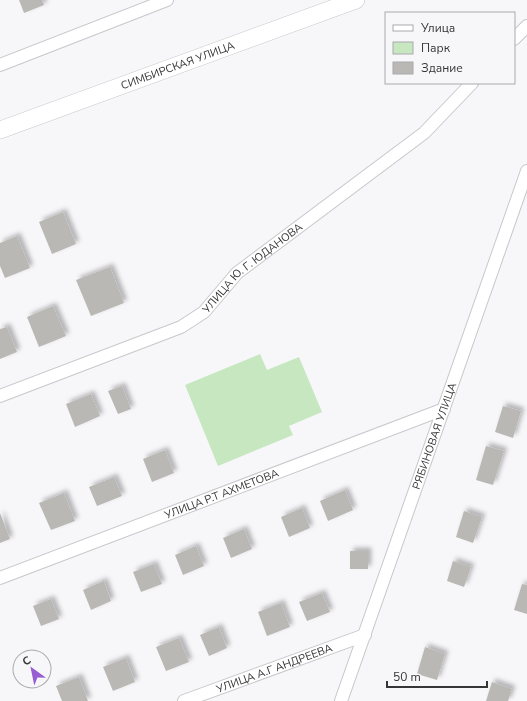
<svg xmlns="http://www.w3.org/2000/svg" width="527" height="701" font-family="'Nunito Sans',sans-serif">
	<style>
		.green { fill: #c6e7c0 }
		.building { fill: #bab8b5; filter: url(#shadow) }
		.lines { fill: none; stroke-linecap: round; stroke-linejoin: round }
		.minor-casing { stroke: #c8c7cb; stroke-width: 14 }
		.secondary-casing { stroke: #c8c7cb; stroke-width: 18 }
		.minor { stroke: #fff; stroke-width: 12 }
		.secondary { stroke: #fff; stroke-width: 17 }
		.labels { text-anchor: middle; stroke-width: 3.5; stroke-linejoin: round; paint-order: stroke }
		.street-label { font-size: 11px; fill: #363637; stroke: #f7f7fa }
	</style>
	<defs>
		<filter id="shadow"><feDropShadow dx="3.5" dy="-3.5" stdDeviation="2" flood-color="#0004"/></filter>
	</defs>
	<rect width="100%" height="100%" fill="#f7f7fa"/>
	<polygon class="green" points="260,354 267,370 299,357 322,412 289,426 293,435 218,466 185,385"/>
	<g class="building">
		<polygon points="19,0 42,0 44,5 24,13"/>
		<polygon points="63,212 76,244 52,254 39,222"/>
		<polygon points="17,236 30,268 5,278 0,266 0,243"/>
		<polygon points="110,267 124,303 91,316 76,280"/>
		<polygon points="53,306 66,336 39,347 27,317"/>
		<polygon points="7,327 17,352 0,359 0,329"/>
		<polygon points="122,386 131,409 118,414 108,391"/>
		<polygon points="91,394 100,416 75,427 66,404"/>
		<polygon points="503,406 521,411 513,438 495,432"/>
		<polygon points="486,446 504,451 493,485 476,480"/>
		<polygon points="165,450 174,473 152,482 143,459"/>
		<polygon points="114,477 122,496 97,506 89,487"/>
		<polygon points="345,490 353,510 328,521 320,501"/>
		<polygon points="64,493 75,521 51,530 39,503"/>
		<polygon points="302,508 310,528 289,537 281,517"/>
		<polygon points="464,511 482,517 473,543 456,537"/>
		<polygon points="0,513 10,539 0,543"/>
		<polygon points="244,529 252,549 231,558 223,538"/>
		<polygon points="196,546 204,566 183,575 175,555"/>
		<rect x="350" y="551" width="18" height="18"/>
		<polygon points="453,561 471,567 464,587 447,581"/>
		<polygon points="154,564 162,584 141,592 133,572"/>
		<polygon points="104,581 111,601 91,610 83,590"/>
		<polygon points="522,584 527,585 527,614 514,610"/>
		<polygon points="322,593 330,612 307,621 299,602"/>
		<polygon points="51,599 59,619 41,626 33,606"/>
		<polygon points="281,603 290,627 267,636 258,612"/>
		<polygon points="219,627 227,648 209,656 200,635"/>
		<polygon points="179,638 189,662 166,671 156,647"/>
		<polygon points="425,647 445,654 437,680 417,674"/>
		<polygon points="126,658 135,682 113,691 103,667"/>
		<polygon points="79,677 88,701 62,701 56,686"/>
		<polygon points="492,682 512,689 508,701 486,701"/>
	</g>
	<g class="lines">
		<defs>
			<g id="minor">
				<polyline points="514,39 527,26"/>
				<polyline points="0,65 167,0"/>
				<path id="s1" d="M0,396l181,-69 23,-15 33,-39 187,-140 48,-50"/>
				<path id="s2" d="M0,578l444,-169"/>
				<path id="s3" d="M184,701l181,-66"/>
				<path id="s4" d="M341,701l186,-530"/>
			</g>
			<g id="secondary">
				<path id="s5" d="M0,130l356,-130"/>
			</g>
		</defs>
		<use href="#minor" class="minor-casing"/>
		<use href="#secondary" class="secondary-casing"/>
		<use href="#minor" class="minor"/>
		<use href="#secondary" class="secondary"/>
	</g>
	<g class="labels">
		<g class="street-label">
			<text dy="4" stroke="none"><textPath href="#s5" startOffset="189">СИМБИРСКАЯ УЛИЦА</textPath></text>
			<text dy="4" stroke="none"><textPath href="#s1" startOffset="287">УЛИЦА Ю. Г. ЮДАНОВА</textPath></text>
			<text dy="4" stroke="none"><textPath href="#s4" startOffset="281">РЯБИНОВАЯ УЛИЦА</textPath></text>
			<text dy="4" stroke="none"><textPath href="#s2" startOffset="237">УЛИЦА Р.Т АХМЕТОВА</textPath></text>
			<text dy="4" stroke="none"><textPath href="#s3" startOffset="96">УЛИЦА А.Г АНДРЕЕВА</textPath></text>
		</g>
	</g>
	<rect x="385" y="12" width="130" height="72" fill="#f7f7fa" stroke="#aaaaac"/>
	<rect x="393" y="25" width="20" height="6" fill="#ffffff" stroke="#aaaaac"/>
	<text x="421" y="32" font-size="12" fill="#363637">Улица</text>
	<rect x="393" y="42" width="20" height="12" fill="#c6e7c0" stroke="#aaaaac"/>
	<text x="421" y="52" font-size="12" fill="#363637">Парк</text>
	<rect x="393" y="62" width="20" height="12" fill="#bab8b5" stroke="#aaaaac"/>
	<text x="421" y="72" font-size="12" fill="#363637">Здание</text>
	<g transform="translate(32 669) rotate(327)"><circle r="19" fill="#f7f7fa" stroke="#aaaaac"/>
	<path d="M0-3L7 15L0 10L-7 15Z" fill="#985cd3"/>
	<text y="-6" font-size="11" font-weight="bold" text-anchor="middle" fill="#363637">С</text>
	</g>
	<path d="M387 681v6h100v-6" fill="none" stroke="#363637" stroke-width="2"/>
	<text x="393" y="681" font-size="12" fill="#363637" stroke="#f7f7fa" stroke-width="3" paint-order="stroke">50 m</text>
</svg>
